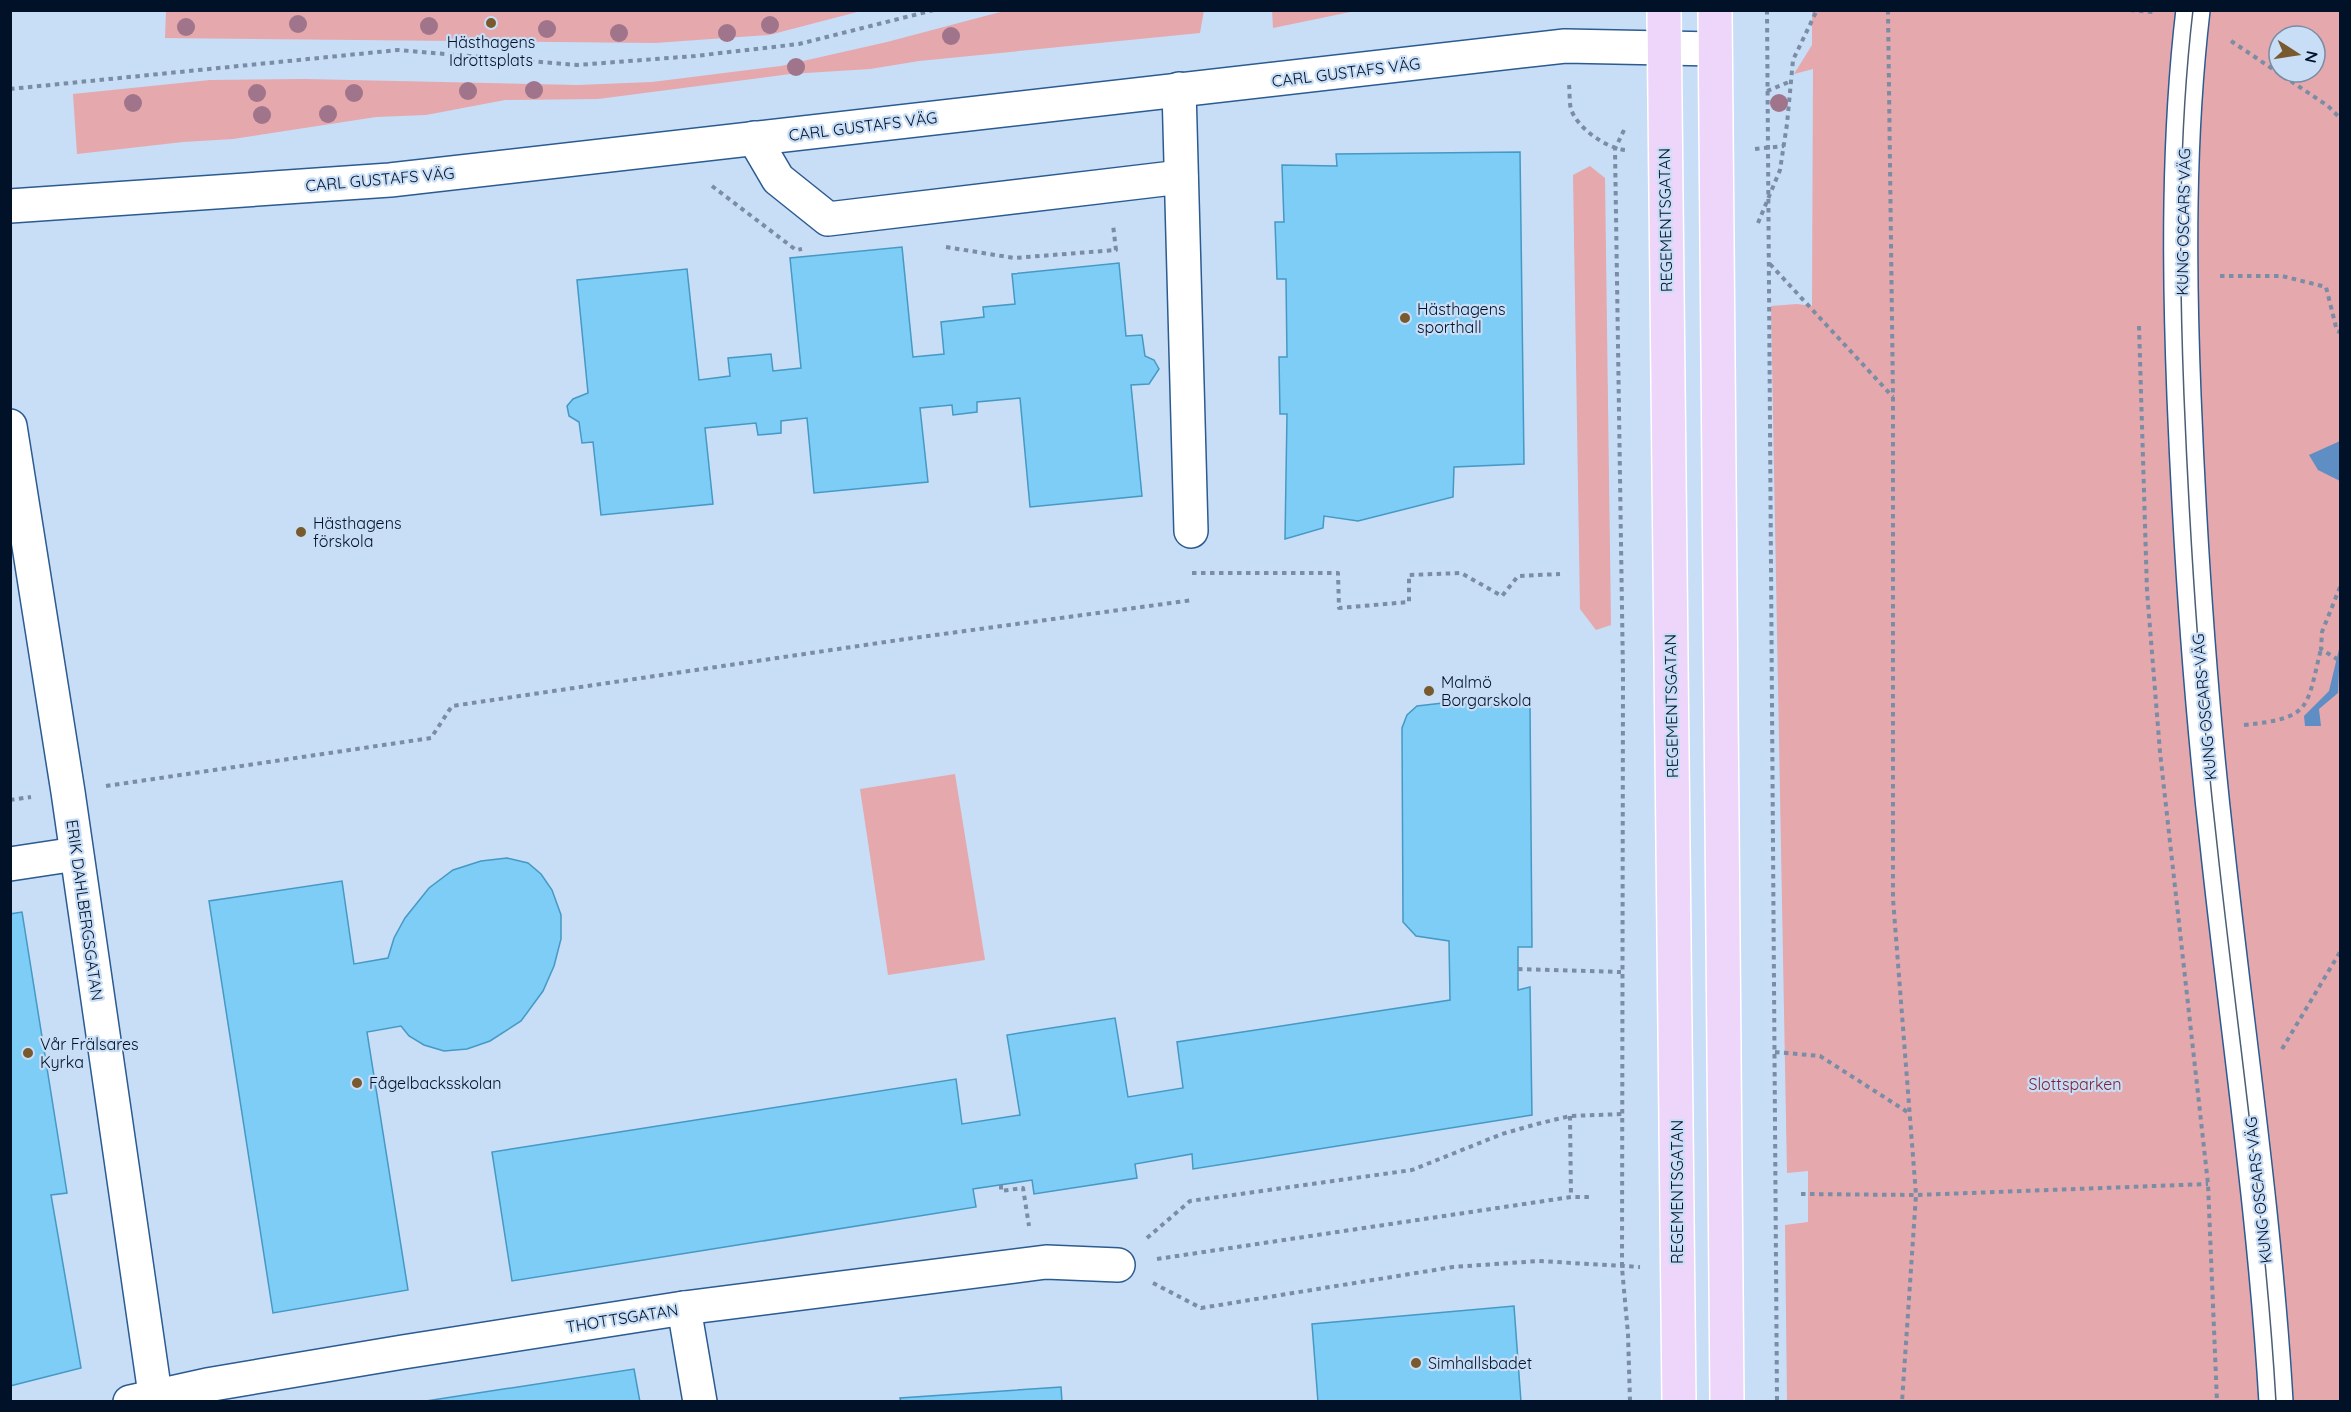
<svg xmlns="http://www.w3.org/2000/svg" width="2351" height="1412" font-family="Quicksand,sans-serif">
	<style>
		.green { fill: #e5a8ad; fill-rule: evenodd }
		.water { fill: #5f8ec5 }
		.building { fill: #7dcdf7; stroke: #4599c4; stroke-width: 1.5 }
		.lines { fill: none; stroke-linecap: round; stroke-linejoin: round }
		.minor-casing { stroke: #2b5b91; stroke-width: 36 }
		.major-casing { stroke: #fff; stroke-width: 36 }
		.path { stroke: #7a8da5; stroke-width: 4; stroke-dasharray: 4.5 4.5; stroke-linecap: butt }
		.minor { stroke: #fff; stroke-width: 33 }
		.major { stroke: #eed6fa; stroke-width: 33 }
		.tram { stroke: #4b5e75; stroke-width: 1.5 }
		.tree { fill: #a0758b }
		.poi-dot { fill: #795a2f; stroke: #c8ddf6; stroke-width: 2 }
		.labels { text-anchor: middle; stroke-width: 4.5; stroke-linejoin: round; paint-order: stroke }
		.poi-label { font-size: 16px; fill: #011228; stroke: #c8ddf6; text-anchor: start }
		.street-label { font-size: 16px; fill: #011228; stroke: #c8ddf6 }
		.park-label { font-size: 16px; fill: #7f2034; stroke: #c8ddf6 }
	</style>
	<rect width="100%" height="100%" fill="#c8ddf6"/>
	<g class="green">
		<polygon points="1204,10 1200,33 919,61 870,69 790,74 598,99 505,100 426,115 376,117 233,139 183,142 77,154 73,94 210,80 305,79 578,85 652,82 781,66 887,42 1004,11"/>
		<polygon points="1272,10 1355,10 1355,11 1273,28"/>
		<polygon points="166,11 166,10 861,11 769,35 655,43 165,38"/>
		<path d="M1812,11h528v1390h-553l-2,-176 23,-3v-51l-21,2 -16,-867 26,-2 15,2 1,-237 -19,5 18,-29zM2279,36h36v36h-36z"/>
		<polygon points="1590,166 1605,178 1611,625 1596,630 1580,609 1573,175"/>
		<polygon points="955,774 985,960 888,975 860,789"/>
	</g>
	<g class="water">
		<polygon points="2340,441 2340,481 2318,470 2309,455"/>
		<polygon points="2340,645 2338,693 2319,709 2321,726 2305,726 2304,716 2329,691"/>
	</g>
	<g class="building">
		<polygon points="1520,152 1524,464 1454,467 1453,497 1358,521 1324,516 1323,528 1285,539 1287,414 1280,414 1279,357 1287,357 1286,279 1277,279 1275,222 1284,222 1282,165 1337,166 1336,154"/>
		<polygon points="902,247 913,357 944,354 941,322 984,317 983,307 1015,304 1012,274 1119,263 1126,336 1142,335 1145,356 1154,360 1159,369 1149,384 1131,385 1142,496 1030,507 1020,398 977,402 977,412 953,415 952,405 920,408 928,482 814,493 807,418 781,421 781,433 758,435 756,423 705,428 713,504 601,515 593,442 582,443 579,422 569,416 567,406 573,399 588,393 577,280 687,269 699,380 730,376 728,358 771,354 773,371 801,368 790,258"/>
		<polygon points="1443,703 1530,706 1532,947 1518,947 1518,990 1530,987 1532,1115 1193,1169 1192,1154 1135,1164 1137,1178 1034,1194 1032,1180 973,1189 976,1207 512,1281 492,1152 956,1079 962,1124 1020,1115 1007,1035 1115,1018 1128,1097 1183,1088 1177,1042 1450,1000 1449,941 1416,936 1403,922 1402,728 1407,715 1417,706"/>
		<polygon points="507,858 528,863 541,874 552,890 561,915 561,939 554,966 543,991 521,1021 490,1041 467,1049 444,1051 424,1045 409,1036 401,1026 367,1032 408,1290 273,1313 209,901 342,881 354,964 388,958 394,938 405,918 429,888 453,870 481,861"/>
		<polygon points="22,912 67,1193 51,1195 81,1368 10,1386 10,914"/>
		<polygon points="1514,1306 1521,1402 1318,1402 1312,1324"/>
		<polygon points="634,1369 640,1402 426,1401"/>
		<polygon points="1061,1387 1062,1402 901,1402 900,1398"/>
	</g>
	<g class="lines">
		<defs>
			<g id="minor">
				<path d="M2193,10c-15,128 -14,258 -9,386 6,149 16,299 33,448 20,186 48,370 59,558"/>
				<polyline points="1179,89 1191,531"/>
				<polyline points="754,138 778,179 828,219 1181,177"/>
				<polyline points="10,206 390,180 1565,46 1715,49"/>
				<polyline points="10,426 68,792 155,1394"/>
				<polyline points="10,864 76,854"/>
				<polyline points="684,1308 700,1402"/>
				<polyline points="130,1402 207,1385 403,1352 684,1308 1046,1262 1118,1265"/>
			</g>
			<g id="major">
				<polyline points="1664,10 1679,1402"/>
				<polyline points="1715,10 1727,1402"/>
			</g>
		</defs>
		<use href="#minor" class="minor-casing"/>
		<use href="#major" class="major-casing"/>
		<g class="path">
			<polyline points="1767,10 1777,1402"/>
			<polyline points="1888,10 1893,397 1893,899 1916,1195 1902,1402"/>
			<polyline points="2130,10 2153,12"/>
			<polyline points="2231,41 2328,106 2340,118"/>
			<path d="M1569,85c1,7 0,17 2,24 6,19 35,39 54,41"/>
			<polyline points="10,89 398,50 577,65 695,56 799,44 934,10"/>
			<polyline points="1767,91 1789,82"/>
			<polyline points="1624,130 1615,149 1623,674 1622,1268 1628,1334 1630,1402"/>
			<polyline points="1755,149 1784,146"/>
			<polyline points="712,186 796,250 802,249"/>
			<polyline points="1758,223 1780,170 1787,124 1793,60 1817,10"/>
			<polyline points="946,247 1014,258 1116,250 1113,225"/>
			<polyline points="1770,264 1893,397"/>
			<polyline points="2220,276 2282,276 2326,287 2337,331 2340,332"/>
			<polyline points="2139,326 2147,591 2160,752 2208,1184 2217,1402"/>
			<polyline points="1192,573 1338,573 1339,608 1409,602 1409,575 1461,573 1502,596 1518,576 1560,574"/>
			<polyline points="2340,587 2322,632 2321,649 2340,661"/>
			<path d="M2244,725c68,-7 62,-16 77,-76"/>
			<polyline points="106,786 431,738 452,706 899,640 1193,600"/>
			<polyline points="10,800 31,797"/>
			<polyline points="1518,969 1621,972"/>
			<polyline points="2282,1049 2340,952"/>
			<polyline points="1775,1052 1820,1056 1909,1113"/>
			<polyline points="1570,1116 1571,1197"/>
			<polyline points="1001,1185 1001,1191 1023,1188 1029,1226"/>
			<polyline points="1801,1194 1916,1195 2208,1184"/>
			<polyline points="1147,1238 1190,1201 1412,1170 1502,1134 1537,1124 1570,1116 1623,1114"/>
			<polyline points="1157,1259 1571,1197 1589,1197"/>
			<polyline points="1153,1283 1201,1308 1453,1267 1539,1261 1640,1267"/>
		</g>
		<use href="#minor" class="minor"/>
		<use href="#major" class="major"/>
		<path class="tram" d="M2193,10c-15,128 -14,258 -9,386 6,149 16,299 33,448 20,186 48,370 59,558"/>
	</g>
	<g class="tree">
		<circle cx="298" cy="24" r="9"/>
		<circle cx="770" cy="25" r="9"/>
		<circle cx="429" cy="26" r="9"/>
		<circle cx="186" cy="27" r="9"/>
		<circle cx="547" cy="29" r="9"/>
		<circle cx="619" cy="33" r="9"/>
		<circle cx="727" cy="33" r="9"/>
		<circle cx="951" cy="36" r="9"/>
		<circle cx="796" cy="67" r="9"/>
		<circle cx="534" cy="90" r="9"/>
		<circle cx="468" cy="91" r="9"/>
		<circle cx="257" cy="93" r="9"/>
		<circle cx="354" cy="93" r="9"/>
		<circle cx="133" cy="103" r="9"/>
		<circle cx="1779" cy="103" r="9"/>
		<circle cx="328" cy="114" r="9"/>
		<circle cx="262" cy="115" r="9"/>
	</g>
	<g class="poi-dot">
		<circle cx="491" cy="23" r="6"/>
		<circle cx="1405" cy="318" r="6"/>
		<circle cx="301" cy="532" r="6"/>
		<circle cx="1429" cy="691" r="6"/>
		<circle cx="28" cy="1053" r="6"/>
		<circle cx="357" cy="1083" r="6"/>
		<circle cx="1416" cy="1363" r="6"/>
	</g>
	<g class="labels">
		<g class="poi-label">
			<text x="491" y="48" text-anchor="middle">Hästhagens<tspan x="491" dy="18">Idrottsplats</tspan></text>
			<text x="1417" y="315">Hästhagens<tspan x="1417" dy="18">sporthall</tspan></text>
			<text x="313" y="529">Hästhagens<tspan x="313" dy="18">förskola</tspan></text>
			<text x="1441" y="688">Malmö<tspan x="1441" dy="18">Borgarskola</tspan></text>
			<text x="40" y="1050">Vår Frälsares<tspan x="40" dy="18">Kyrka</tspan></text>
			<text x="369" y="1089">Fågelbacksskolan</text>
			<text x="1428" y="1369">Simhallsbadet</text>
		</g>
		<g class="street-label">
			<text transform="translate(1346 72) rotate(-7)" y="6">CARL GUSTAFS VÄG</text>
			<text transform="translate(863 126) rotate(-7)" y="6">CARL GUSTAFS VÄG</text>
			<text transform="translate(380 179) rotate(-5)" y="6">CARL GUSTAFS VÄG</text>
			<text transform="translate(1665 220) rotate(-91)" y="6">REGEMENTSGATAN</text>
			<text transform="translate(2183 222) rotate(-89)" y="6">KUNG OSCARS VÄG</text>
			<text transform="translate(1671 706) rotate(-91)" y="6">REGEMENTSGATAN</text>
			<text transform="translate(2204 707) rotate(-95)" y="6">KUNG OSCARS VÄG</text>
			<text transform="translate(85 910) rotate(82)" y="6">ERIK DAHLBERGSGATAN</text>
			<text transform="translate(2258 1190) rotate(-96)" y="6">KUNG OSCARS VÄG</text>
			<text transform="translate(1677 1192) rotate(-90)" y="6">REGEMENTSGATAN</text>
			<text transform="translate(622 1318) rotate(-9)" y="6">THOTTSGATAN</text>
		</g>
		<g class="park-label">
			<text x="2075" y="1090">Slottsparken</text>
		</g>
	</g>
	<rect width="2351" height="1412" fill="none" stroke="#011228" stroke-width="24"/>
	<g transform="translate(2297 54) rotate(102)"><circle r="28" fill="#c8ddf6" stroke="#788ca4" stroke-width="1.5"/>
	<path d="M0-4.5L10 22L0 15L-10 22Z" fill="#795a2f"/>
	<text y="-9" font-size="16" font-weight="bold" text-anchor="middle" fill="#011228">N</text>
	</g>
</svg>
